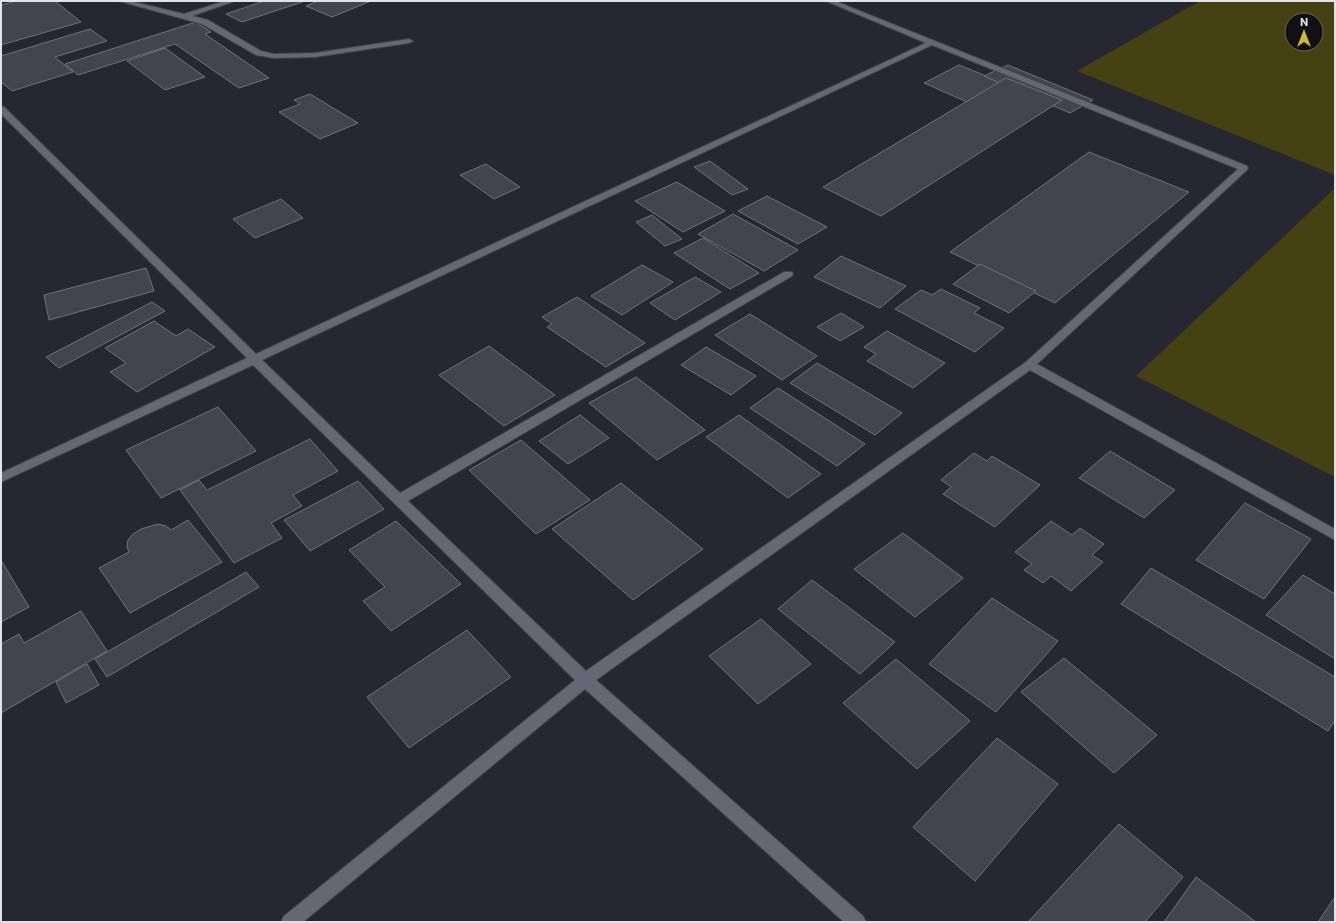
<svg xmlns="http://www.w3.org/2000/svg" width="1336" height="923" font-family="Commissioner,sans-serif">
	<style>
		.green { fill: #464113; fill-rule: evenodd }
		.building { fill: #43444f; stroke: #70717d }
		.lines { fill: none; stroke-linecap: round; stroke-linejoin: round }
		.service-casing { stroke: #42434b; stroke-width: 2 }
		.minor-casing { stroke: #42434b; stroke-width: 2 }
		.service { fill: #666774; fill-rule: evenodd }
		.minor { fill: #666774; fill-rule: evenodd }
	</style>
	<rect width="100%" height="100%" fill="#272732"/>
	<g class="green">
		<path d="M1200,1h135v174l-258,-104zM1292,20h24v24h-24z"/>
		<polygon points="1335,188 1335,477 1136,376"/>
	</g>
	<g class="building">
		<polygon points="16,1 55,1 81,22 1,45 1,5"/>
		<polygon points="264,1 305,1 242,22 226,14"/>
		<polygon points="318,1 371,1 332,17 306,6"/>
		<polygon points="196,22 211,32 205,34 269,78 239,88 175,44 78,75 65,64"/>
		<polygon points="90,29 107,41 55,57 73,72 12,91 1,82 1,56"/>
		<polygon points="165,48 205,77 165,90 127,61"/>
		<polygon points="959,65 1001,82 967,102 924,83"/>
		<polygon points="1008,65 1093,100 1070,113 984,76"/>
		<polygon points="1006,78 1062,100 881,216 823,187"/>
		<polygon points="310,94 358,123 320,139 279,112 300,104 294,100"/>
		<polygon points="1089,152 1189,192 1055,303 950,252"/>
		<polygon points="710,161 748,189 732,195 694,167"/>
		<polygon points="486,164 520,187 494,199 460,175"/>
		<polygon points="677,182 725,211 683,232 635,201"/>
		<polygon points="767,196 827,227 798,244 738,211"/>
		<polygon points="281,199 303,218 255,238 233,219"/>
		<polygon points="733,214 798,250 764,271 698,234"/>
		<polygon points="652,215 682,239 665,246 636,222"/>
		<polygon points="703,238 759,273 730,289 674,253"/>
		<polygon points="841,256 906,286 880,308 814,277"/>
		<polygon points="980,264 1036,291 1009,313 953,284"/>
		<polygon points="642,265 673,282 622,315 591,296"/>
		<polygon points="146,268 154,291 49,320 44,295"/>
		<polygon points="695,277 721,292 675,320 650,303"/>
		<polygon points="941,289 980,308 974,313 1004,328 975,352 895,309 921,290 932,295"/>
		<polygon points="577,297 645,343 606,367 547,327 552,324 542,317"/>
		<polygon points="152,302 165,311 59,368 46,357"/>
		<polygon points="841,313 864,327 840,341 817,327"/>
		<polygon points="750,314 817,356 782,380 715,335"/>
		<polygon points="154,321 176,336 188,329 215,347 137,392 110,372 126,363 105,348"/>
		<polygon points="887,331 945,363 913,388 867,361 876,354 864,347"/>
		<polygon points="489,346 555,395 504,426 439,375"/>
		<polygon points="706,347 756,376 731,395 681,365"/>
		<polygon points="817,363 902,413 875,435 790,383"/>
		<polygon points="636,377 705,430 657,460 589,403"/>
		<polygon points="778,388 865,444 837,466 750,408"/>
		<polygon points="218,407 256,451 161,498 126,450"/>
		<polygon points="580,415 609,438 568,464 539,441"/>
		<polygon points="739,415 821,474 788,498 706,437"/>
		<polygon points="310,439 338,471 293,495 302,506 271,523 282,538 234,563 180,490 199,480 207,490"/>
		<polygon points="521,440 590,500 536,534 469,470"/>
		<polygon points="1110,451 1175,490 1144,518 1079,478"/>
		<polygon points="974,453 987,461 992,456 1040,485 995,527 943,494 951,487 941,480"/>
		<polygon points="358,481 384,509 310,551 284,520"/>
		<polygon points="621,483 703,549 633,600 552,529"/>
		<polygon points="1245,503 1311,539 1264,599 1196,560"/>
		<polygon points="188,520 222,562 130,613 99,568 129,552 127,547 128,540 133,534 141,529 158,524 166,526 171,530"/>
		<polygon points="396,521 461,584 391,631 363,601 385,587 349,550"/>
		<polygon points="1051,521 1072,535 1080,528 1104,544 1092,555 1103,562 1071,591 1051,576 1043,583 1024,570 1032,564 1015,552"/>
		<polygon points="903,533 963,578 915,617 854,569"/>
		<polygon points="1,560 29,607 1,622"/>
		<polygon points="1151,568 1335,677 1335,720 1328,731 1121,604"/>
		<polygon points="246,572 259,587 107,677 95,659"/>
		<polygon points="1303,575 1335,594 1335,659 1266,615"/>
		<polygon points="812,580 895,642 860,674 778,609"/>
		<polygon points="992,598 1058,641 996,712 929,664"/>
		<polygon points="81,611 107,651 1,713 1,644 19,634 24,643"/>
		<polygon points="761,619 811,664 758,704 709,656"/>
		<polygon points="467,630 511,677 409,748 367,697"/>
		<polygon points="1064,658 1157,735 1114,773 1021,692"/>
		<polygon points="896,659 970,721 917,769 843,703"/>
		<polygon points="87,664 99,685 66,703 56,682"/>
		<polygon points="997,738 1058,784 975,881 913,827"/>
		<polygon points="1119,824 1183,877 1145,922 1028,922"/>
		<polygon points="1196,877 1256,922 1164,922"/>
		<polygon points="1335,897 1335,922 1318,922"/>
	</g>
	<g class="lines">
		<defs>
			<polygon id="service" points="119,1 130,1 184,14 225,1 235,1 192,16 208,20 261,51 274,54 315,53 409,39 413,41 409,43 315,57 274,58 256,55 202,24"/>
			<path id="minor" d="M826,1h9l412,165 1,2 -1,2 -210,194 298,165v11l-305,-170 -434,310 267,236 3,6h-22l-259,-233 -282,233h-22l3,-6 291,-236 -322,-315 -252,117v-9l246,-115 -246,-244v-7h3l252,247 670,-311zM932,45l306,124 -212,193 -440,309 -178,-170 384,-225 1,-2 -1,-2h-8l-384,221 -138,-133z"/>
		</defs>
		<use href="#service" class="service-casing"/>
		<use href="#minor" class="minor-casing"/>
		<use href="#service" class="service"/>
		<use href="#minor" class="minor"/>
	</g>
	<rect width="1336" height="923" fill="none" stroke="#e2e3ea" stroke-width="4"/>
	<g transform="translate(1304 32)"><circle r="19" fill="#101015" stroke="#64646a"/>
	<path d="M0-3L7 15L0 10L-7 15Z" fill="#c8bb3b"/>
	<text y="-6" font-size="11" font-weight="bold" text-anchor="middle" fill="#e2e3ea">N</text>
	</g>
</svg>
